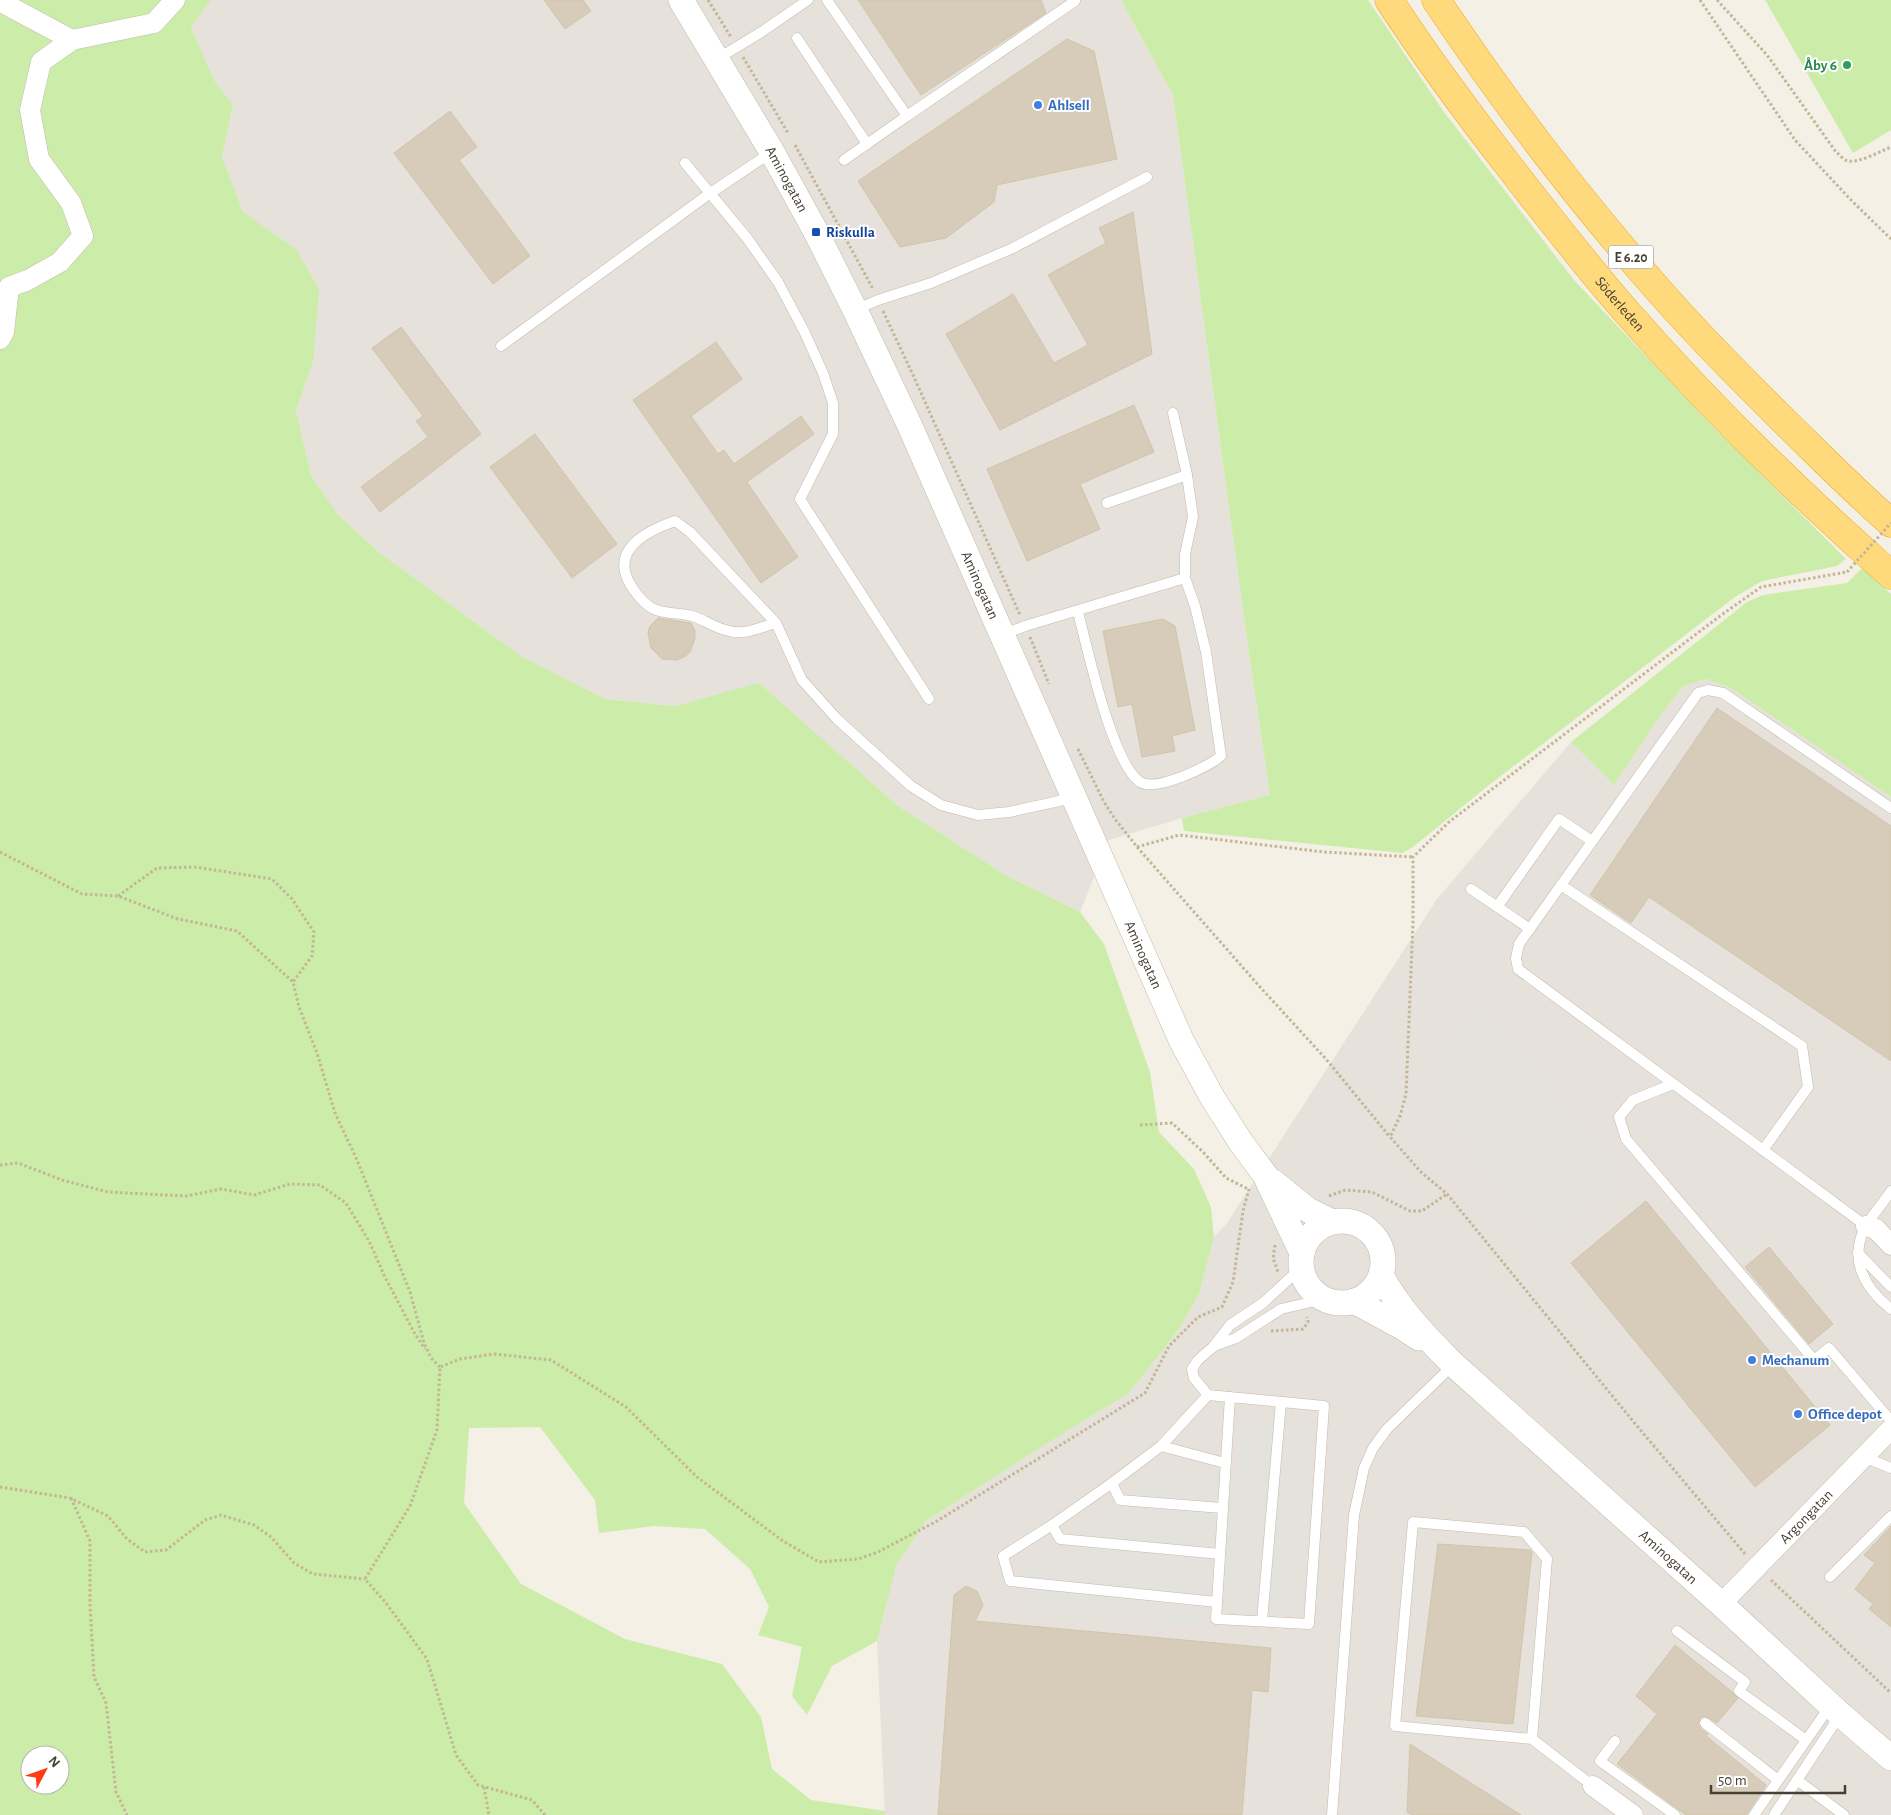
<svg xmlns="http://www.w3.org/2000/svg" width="1891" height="1815" font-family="'Alegreya Sans',sans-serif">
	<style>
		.industrial { fill: #e6e1da }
		.green { fill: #cceda9; fill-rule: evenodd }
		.parking { fill: #e4e2dd }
		.building { fill: #d7ccb9; stroke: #d2c4ab }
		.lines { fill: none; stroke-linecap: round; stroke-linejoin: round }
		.service-casing { stroke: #c3bba9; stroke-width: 11 }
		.minor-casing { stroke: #c3bba9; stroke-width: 21 }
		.tertiary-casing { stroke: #c3bba9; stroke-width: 26 }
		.trunk-casing { stroke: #eca926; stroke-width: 29 }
		.path { stroke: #c4b596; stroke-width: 3; stroke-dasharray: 2.5 2.5; stroke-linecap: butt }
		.service { stroke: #fff; stroke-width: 10 }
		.minor { stroke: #fff; stroke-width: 20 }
		.tertiary { stroke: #fff; stroke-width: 25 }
		.trunk { stroke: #ffda7c; stroke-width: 28 }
		.path-bridge { stroke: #c4b596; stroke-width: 3; stroke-dasharray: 2.5 2.5; stroke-linecap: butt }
		.leisure-dot { fill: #2e9e5b; stroke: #fff; stroke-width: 2 }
		.shop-dot { fill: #3f7fe0; stroke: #fff; stroke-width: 2 }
		.transit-dot { fill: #1a4fb4; stroke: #fff; stroke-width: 2 }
		.labels { text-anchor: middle; stroke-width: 4; stroke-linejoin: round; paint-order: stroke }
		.shield { fill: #fff; stroke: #7e7971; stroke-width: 1 }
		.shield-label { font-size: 14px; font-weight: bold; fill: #474034 }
		.leisure-label { font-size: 15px; font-weight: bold; fill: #27864d; stroke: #fff; text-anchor: end }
		.shop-label { font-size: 15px; font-weight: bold; fill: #366cbe; stroke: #fff; text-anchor: start }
		.street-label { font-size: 15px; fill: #474034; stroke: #fff }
		.transit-label { font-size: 15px; font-weight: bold; fill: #164399; stroke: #fff; text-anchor: start }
	</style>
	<rect width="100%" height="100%" fill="#f4f0e5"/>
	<g class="industrial">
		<polygon points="211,0 1121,0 1173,95 1246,632 1270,795 1182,818 1109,840 1080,912 1007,876 898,806 759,684 675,706 605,699 521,656 380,553 338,515 311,475 296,411 313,362 296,249 243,212 222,157 233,105 214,80 191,27"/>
		<polygon points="1706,679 1731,688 1891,797 1891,1815 885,1815 877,1641 897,1564 926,1521 1035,1451 1129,1393 1179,1329 1199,1294 1214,1237 1227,1223 1437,899 1571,742 1614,785 1662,713 1684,686"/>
	</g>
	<g class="green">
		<path d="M0,0h211l-20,27 23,53 19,25 -11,52 21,55 53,37 23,40 -6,73 -17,49 15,64 27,40 42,38 141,103 84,43 70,7 84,-23 139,123 109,70 73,36 24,32 46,128 9,60 35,37 17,38 3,30 -15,57 -20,35 -28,36 -22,28 -94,58 -109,70 -29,43 -20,77 -45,25 -25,49 -15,-19 10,-49 -44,-12 11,-28 -19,-38 -45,-40 -51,-3 -55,7 -4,-33 -55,-73 -71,1 -5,75 57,81 104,55 97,25 39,53 11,52 39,31 74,11v4h-885zM30,1755h30v30h-30z"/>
		<polygon points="1121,0 1368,0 1444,112 1574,280 1710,424 1846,559 1837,566 1762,581 1735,597 1489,785 1413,847 1402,853 1184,831 1182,818 1270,795 1246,632 1173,95"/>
		<polygon points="1765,0 1891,0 1891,130 1853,153"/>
		<polygon points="1862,568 1891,594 1891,797 1731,688 1706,679 1684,686 1662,713 1614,785 1571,742 1747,602 1763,595 1847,583"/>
	</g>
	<g class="parking">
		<polygon points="1482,1008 1624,1177 1549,1240 1442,1112 1445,1043"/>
		<polygon points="1243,1419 1314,1425 1300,1617 1228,1611 1230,1593 1205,1591 1203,1624 1022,1611 1025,1563 1046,1565 1047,1552 1079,1554 1082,1523 1109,1525 1110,1512 1135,1513 1138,1482 1159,1484 1160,1470 1238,1475"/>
	</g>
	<g class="building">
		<polygon points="544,0 583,0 591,11 565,29"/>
		<polygon points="858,0 1041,0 1046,13 921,95"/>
		<polygon points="1067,39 1094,51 1117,159 997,185 994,202 946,238 900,247 858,181"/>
		<polygon points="450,111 477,147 459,160 530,256 493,284 394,153"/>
		<polygon points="1133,212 1152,354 1000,430 946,334 1013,294 1054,363 1088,345 1048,275 1106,243 1099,228"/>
		<polygon points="401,327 481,434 380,512 361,487 428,437 416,421 423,416 372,348"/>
		<polygon points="716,342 742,379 691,416 718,454 724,450 734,464 801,416 814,434 747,482 798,557 761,583 633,400"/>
		<polygon points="1134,405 1154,452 1080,484 1100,529 1027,561 987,469"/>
		<polygon points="535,434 617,544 572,578 490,467"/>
		<polygon points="658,618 691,623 695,631 695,638 690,652 684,657 677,660 662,659 651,648 648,633 650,626"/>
		<polygon points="1163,619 1175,626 1195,730 1172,736 1175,751 1142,757 1132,704 1118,707 1103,631"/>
		<polygon points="1717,708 1891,826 1891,1061 1649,897 1631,923 1590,895"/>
		<polygon points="1646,1201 1830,1425 1755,1487 1571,1263"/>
		<polygon points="1769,1247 1833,1324 1809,1344 1745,1267"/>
		<polygon points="1891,1526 1891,1627 1869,1609 1873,1604 1855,1589 1875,1563 1864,1555"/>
		<polygon points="1438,1544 1530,1550 1532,1552 1513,1724 1416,1716"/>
		<polygon points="966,1586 977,1591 983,1605 975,1621 1271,1648 1268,1692 1252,1690 1242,1815 938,1815 954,1595"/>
		<polygon points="1675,1645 1732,1692 1738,1698 1717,1723 1705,1716 1700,1718 1698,1723 1700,1728 1708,1734 1706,1736 1766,1785 1746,1815 1686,1815 1617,1764 1657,1714 1636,1696"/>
		<polygon points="1410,1744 1521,1815 1412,1815 1407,1812"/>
	</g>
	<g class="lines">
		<defs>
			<g id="service">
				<polyline points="827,0 907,116 1075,1 1074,0"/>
				<polyline points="797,38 867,144"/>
				<polyline points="717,59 763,31 808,0"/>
				<polyline points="844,160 907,116"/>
				<polyline points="685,163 747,238 778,282 804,331 823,373 833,403 833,434 800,499 929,699"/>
				<polyline points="855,310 878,300 931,283 1013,248 1147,177"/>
				<polyline points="501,346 709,194 772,152"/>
				<polyline points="1107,503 1187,475"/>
				<path d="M1078,612c9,35 34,151 62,170 16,10 68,-15 81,-26l-15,-104 -11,-46 -10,-28v-24l8,-37 -6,-42 -14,-62"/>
				<path d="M776,623c-11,3 -23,8 -33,9 -17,2 -33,-9 -48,-15 -13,-5 -29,-2 -41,-8 -9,-4 -19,-16 -24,-25 -20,-35 17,-53 45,-63l15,11 86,91 26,57 35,39 74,67 30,19 37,10 31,-3 64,-14"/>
				<polyline points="1002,635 1025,626 1185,578"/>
				<polyline points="1561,885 1802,1046 1808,1087 1763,1150"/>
				<polyline points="1471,889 1530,929"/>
				<polyline points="1497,907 1559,819 1592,841"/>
				<polyline points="1673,1084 1633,1100 1619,1117 1626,1139 1814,1360 1829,1348 1891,1421"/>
				<path d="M1891,1191c-8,12 -18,23 -25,35 -18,32 -2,62 25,83"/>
				<polyline points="1866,1226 1518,969 1516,958 1519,944 1698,693 1708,690 1723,693 1891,808"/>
				<polyline points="1858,1253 1891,1287"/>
				<polyline points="1214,1346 1236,1338 1281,1309 1324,1299"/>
				<polyline points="1208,1395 1161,1446 1112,1483 1052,1525 1003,1556 1010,1581 1217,1602"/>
				<polyline points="1230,1397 1216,1619 1309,1624 1324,1406 1208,1395 1194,1378 1192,1369 1198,1360 1213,1347 1230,1325 1263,1303 1302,1267"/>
				<polyline points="1161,1446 1225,1463"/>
				<polyline points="1864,1457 1891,1468"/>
				<polyline points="1112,1483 1120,1500 1222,1508"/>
				<polyline points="1052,1525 1060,1539 1220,1554"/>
				<polyline points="1830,1577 1891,1516"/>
				<polyline points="1262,1621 1281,1402"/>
				<polyline points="1677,1631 1745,1682 1739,1691 1806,1740"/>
				<polyline points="1705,1723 1778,1780"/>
				<polyline points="1532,1739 1547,1559 1524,1532 1413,1522 1395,1726 1532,1739 1593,1786"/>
				<polyline points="1615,1741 1600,1761 1675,1815"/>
				<polyline points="1797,1780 1844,1815"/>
				<polyline points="1332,1815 1354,1515 1364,1468 1373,1448 1387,1429 1453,1365"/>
				<polyline points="1754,1815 1830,1706"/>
				<polyline points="1774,1815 1840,1715"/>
			</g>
			<g id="minor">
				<polyline points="1,0 3,3 72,40 154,23 175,0"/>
				<polyline points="0,339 4,332 9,287 28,280 60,262 83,236 71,203 39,159 30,110 41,62 72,40"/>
				<polyline points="1866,1226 1876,1229 1891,1245"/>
				<path id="s1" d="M1721,1604l170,-175"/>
				<polyline points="1593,1786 1633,1815"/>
			</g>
			<g id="tertiary">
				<path id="s2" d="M681,0l91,152 44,80 39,78 54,114 273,618 30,55 28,44 25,34 37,78"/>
				<polyline points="1272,1181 1308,1210 1332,1222"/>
				<circle cx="1342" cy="1262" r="41"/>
				<path id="s3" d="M1381,1275c17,33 46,63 72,89l268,240 120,111 50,43"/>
				<polyline points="1354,1301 1402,1327 1419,1338"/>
			</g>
			<g id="trunk">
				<path id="s4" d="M1389,0c37,57 78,112 119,165 38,49 76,98 116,144 83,95 173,183 267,266"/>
				<path d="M1436,0c66,99 139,195 218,285 39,45 82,88 125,131 37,36 73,73 112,107"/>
			</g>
		</defs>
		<use href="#service" class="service-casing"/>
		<use href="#minor" class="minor-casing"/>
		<use href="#tertiary" class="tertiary-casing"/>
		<use href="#trunk" class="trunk-casing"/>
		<g class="path">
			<polyline points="708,0 731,37"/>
			<polyline points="1700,0 1795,140 1851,200 1891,239"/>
			<path d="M1717,0l50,55 69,97c4,3 8,9 13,9 10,2 32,-10 42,-14"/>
			<polyline points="743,57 788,133"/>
			<polyline points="795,145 873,289"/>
			<polyline points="883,311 913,375 1020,615"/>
			<polyline points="1030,637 1049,684"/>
			<polyline points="1078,749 1104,802 1115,819 1137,847 1260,987 1326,1059 1390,1137"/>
			<polyline points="1137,847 1179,835 1324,852 1413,857"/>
			<polyline points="0,852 82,894 118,896 178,919 237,931 293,982 299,1007 317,1053 335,1113 357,1160 410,1292 424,1343 431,1358 440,1367"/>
			<polyline points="118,896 157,868 195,867 272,879 292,899 314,932 312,956 293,982"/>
			<polyline points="1140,1125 1172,1123 1203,1152 1226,1178 1248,1189"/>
			<polyline points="0,1165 18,1163 62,1180 108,1192 186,1196 221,1189 254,1195 290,1184 320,1185 346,1203 369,1241 385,1277 415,1334 425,1349"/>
			<polyline points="1329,1196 1345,1190 1372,1192 1410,1211 1422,1211 1447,1194"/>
			<polyline points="1275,1245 1273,1258 1278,1272"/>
			<polyline points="1271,1331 1303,1329 1308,1322 1307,1317"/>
			<polyline points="0,1487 70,1498 108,1516 127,1539 145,1552 166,1550 205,1520 221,1515 254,1525 271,1537 294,1563 313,1574 365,1579"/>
			<polyline points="71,1498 90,1541 90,1604 94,1677 106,1703 116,1792 127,1815"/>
			<polyline points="1745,1554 1632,1420 1447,1194 1421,1172 1390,1137 1400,1116 1406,1094 1413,922 1413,857 1449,822 1720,616 1761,587 1847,572"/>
			<polyline points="1771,1580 1891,1693"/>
			<polyline points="484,1787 489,1815"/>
			<polyline points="545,1815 532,1800 478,1785 456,1755 427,1659 386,1603 365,1579 410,1506 437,1430 440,1367 460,1359 494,1354 551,1360 626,1407 697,1477 783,1541 819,1562 858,1559 878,1552 937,1521 1145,1393 1169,1346 1198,1317 1222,1307 1233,1282 1243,1211 1249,1189"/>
		</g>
		<use href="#service" class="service"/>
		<use href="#minor" class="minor"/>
		<use href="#tertiary" class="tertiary"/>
		<use href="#trunk" class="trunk"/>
		<polyline class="path-bridge" points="1847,572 1891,523"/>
	</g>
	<circle class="leisure-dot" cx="1847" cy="65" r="5"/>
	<g class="shop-dot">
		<circle cx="1038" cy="105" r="5"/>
		<circle cx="1752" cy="1360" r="5"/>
		<circle cx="1798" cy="1414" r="5"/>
	</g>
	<rect class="transit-dot" x="811" y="227" width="10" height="10" rx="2.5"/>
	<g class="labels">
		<rect class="shield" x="1608.5" y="245.5" width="45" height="23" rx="4"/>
		<g class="shield-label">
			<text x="1631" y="262">E 6.20</text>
		</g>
		<g class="leisure-label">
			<text x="1837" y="70">Åby 6</text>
		</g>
		<g class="shop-label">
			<text x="1048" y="110">Ahlsell</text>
			<text x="1762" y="1365">Mechanum</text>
			<text x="1808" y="1419">Office depot</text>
		</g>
		<g class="street-label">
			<text dy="5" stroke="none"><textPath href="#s2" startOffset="208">Aminogatan</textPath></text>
			<text dy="5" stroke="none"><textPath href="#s4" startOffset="382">Söderleden</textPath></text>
			<text dy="5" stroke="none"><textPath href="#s2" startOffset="658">Aminogatan</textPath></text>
			<text dy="5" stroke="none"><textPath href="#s2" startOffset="1062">Aminogatan</textPath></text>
			<text dy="5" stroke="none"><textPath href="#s1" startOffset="122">Argongatan</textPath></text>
			<text dy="5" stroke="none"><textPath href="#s3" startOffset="404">Aminogatan</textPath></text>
		</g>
		<g class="transit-label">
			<text x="826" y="237">Riskulla</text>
		</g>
	</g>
	<g transform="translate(45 1770) rotate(49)"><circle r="24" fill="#ffffff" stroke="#b5b3ae"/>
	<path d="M0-4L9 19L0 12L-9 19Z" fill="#ff3c11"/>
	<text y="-8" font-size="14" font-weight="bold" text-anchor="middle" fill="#474034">N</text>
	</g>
	<path d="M1711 1785v8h134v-8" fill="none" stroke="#474034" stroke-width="2.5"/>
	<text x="1718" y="1785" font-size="15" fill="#474034" stroke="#ffffff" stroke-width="4" paint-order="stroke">50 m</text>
</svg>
